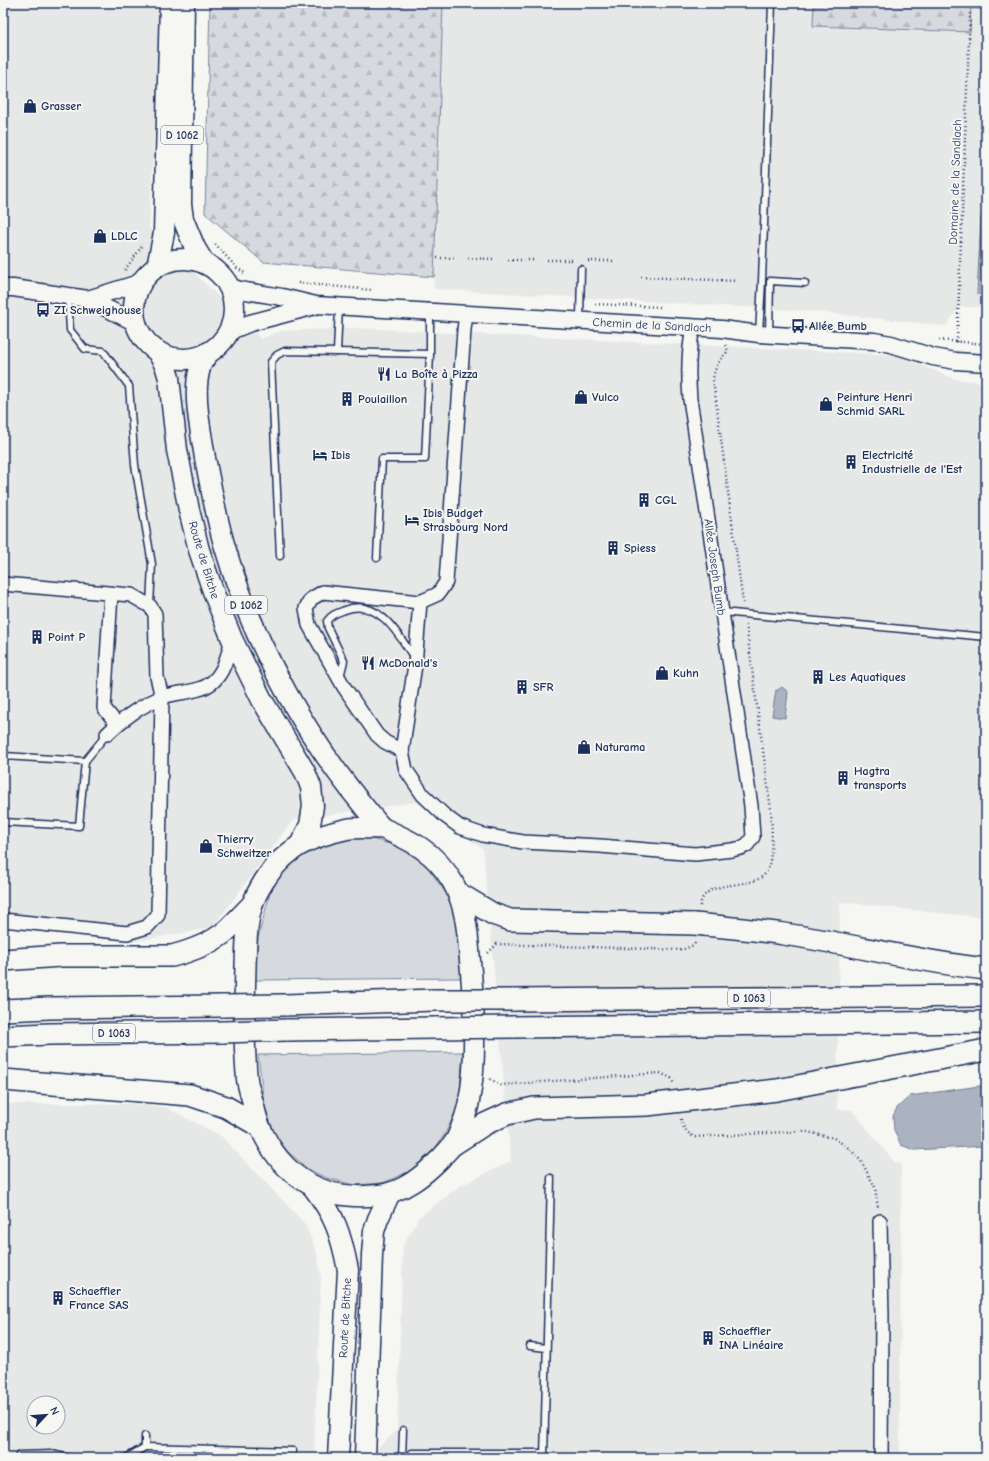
<svg xmlns="http://www.w3.org/2000/svg" width="989" height="1461" font-family="'Comic Neue',sans-serif">
	<style>
		.built { fill: #e6e7e7; fill-rule: evenodd }
		.grass { fill: #d6d9dd; stroke: #78849e }
		.forest { fill: url(#forest-firs); stroke: #78849e }
		.water { fill: #abb2c0; stroke: #717e99 }
		.lines { fill: none; stroke-linecap: round; stroke-linejoin: round }
		.service-casing { stroke: #1b2f5e; stroke-width: 9 }
		.minor-casing { stroke: #1b2f5e; stroke-width: 16 }
		.tertiary-casing { stroke: #1b2f5e; stroke-width: 19 }
		.primary-casing { stroke: #1b2f5e; stroke-width: 23 }
		.trunk-casing { stroke: #1b2f5e; stroke-width: 24 }
		.path { stroke: #1b2f5e; stroke-width: 2.5; stroke-dasharray: 1 3; stroke-linecap: butt }
		.service { stroke: #f6f6f2; stroke-width: 6 }
		.minor { stroke: #f6f6f2; stroke-width: 13 }
		.tertiary { stroke: #f6f6f2; stroke-width: 16 }
		.primary { stroke: #f6f6f2; stroke-width: 20 }
		.trunk { stroke: #f6f6f2; stroke-width: 21 }
		.trunk-bridge-casing { stroke: #1b2f5e; stroke-width: 24; stroke-linecap: butt }
		.trunk-bridge { stroke: #f6f6f2; stroke-width: 21 }
		.labels { text-anchor: middle; stroke-width: 4; stroke-linejoin: round; paint-order: stroke }
		.shield { fill: #f6f6f2; stroke: #5d6b8a; stroke-width: 1 }
		.shield-label { font-size: 11px; font-weight: bold; fill: #1b2f5e }
		.poi-label { font-size: 12px; font-weight: bold; fill: #1b2f5e; stroke: #f6f6f2; text-anchor: start }
		.street-label { font-size: 12px; fill: #1b2f5e; stroke: #f6f6f2 }
	</style>
	<defs>
		<pattern id="forest-firs" width="22" height="20" patternUnits="userSpaceOnUse"><rect width="22" height="20" fill="#d6d9dd"/><path d="M5 1l3.5 6h-7zM16 11l3.5 6h-7z" fill="#b7bbc0"/></pattern>
	</defs>
	<rect width="100%" height="100%" fill="#f6f6f2"/>
	<filter id="ink" filterUnits="userSpaceOnUse"><feTurbulence type="fractalNoise" baseFrequency=".025" numOctaves="2"/><feDisplacementMap in="SourceGraphic" scale="8" xChannelSelector="R" yChannelSelector="G"/><feConvolveMatrix kernelMatrix="1 2 1 2 8 2 1 2 1" color-interpolation-filters="sRGB"/></filter>
	<g filter="url(#ink)">
		<g class="built">
			<polygon points="3,3 162,3 149,228 261,339 280,331 357,328 897,355 955,379 986,383 986,918 840,902 837,1109 852,1110 895,1163 901,1163 900,1458 367,1458 397,1430 403,1245 419,1217 460,1186 511,1161 483,849 416,802 293,820 212,928 135,941 3,928"/>
			<polygon points="443,3 986,3 986,307 959,307 946,326 809,311 434,289 434,277"/>
			<path d="M3,1104h130l32,3 56,29 84,88 11,26 5,26 -7,182h-311zM34,1403h24v24h-24z"/>
		</g>
		<g class="grass">
			<polygon points="346,837 372,839 400,847 427,866 448,896 457,923 461,978 255,980 258,938 271,889 292,863 318,845"/>
			<polygon points="463,1052 459,1104 445,1134 428,1158 408,1172 383,1183 354,1185 327,1178 309,1170 287,1151 274,1133 264,1103 258,1055"/>
		</g>
		<g class="forest">
			<polygon points="210,3 443,3 434,277 263,262 205,213"/>
			<polygon points="814,3 971,3 970,32 813,26"/>
		</g>
		<g class="water">
			<polygon points="981,217 986,218 986,294 977,294"/>
			<polygon points="782,687 788,692 785,718 772,716 776,690 778,690"/>
			<polygon points="986,1085 986,1146 914,1150 901,1145 894,1130 893,1116 897,1108 910,1096"/>
		</g>
		<g class="lines">
			<defs>
				<g id="service">
					<polyline points="971,4 986,5"/>
					<polyline points="68,297 70,330 85,349 103,351 129,386 135,465 152,564 150,606"/>
					<polyline points="580,319 581,269"/>
					<polyline points="759,333 762,281 772,3"/>
					<polyline points="769,334 770,281 805,283"/>
					<polyline points="337,352 430,354 430,312"/>
					<polyline points="280,556 271,362 277,355 285,351 337,352 339,307"/>
					<polyline points="377,558 382,459 425,459 430,354"/>
					<polyline points="722,612 986,637"/>
					<path d="M340,677l4,-16 -16,-33 -1,-7c5,-7 10,-8 18,-11 33,-13 54,25 69,48"/>
					<polyline points="3,755 4,756 85,761"/>
					<polyline points="3,822 79,826 85,761 107,734"/>
					<polyline points="530,1346 546,1348"/>
					<polyline points="145,1447 293,1451"/>
					<polyline points="412,1453 544,1453"/>
					<polyline points="19,1455 52,1454 69,1458"/>
					<polyline points="126,1458 145,1447 145,1436"/>
					<polyline points="402,1458 403,1430"/>
					<polyline points="544,1458 551,1178"/>
				</g>
				<g id="minor">
					<polyline points="3,584 131,595 150,606 155,614 157,677 162,697 158,915 147,927 127,933 3,920"/>
					<polyline points="111,594 104,708 117,724"/>
					<path d="M420,602l-5,63 -13,86 4,19 17,25 22,21 15,11 23,8 40,7 77,4 95,8 37,-4 9,-2 6,-3 6,-8 -2,-31 -61,-407c-2,-24 -2,-47 3,-71"/>
					<path d="M107,734c15,-15 36,-30 56,-37 11,-4 24,-4 36,-8 23,-6 28,-30 33,-50"/>
					<polyline points="402,751 385,742 377,735 344,687 309,625 306,608 311,599 323,592 420,602 438,594 446,582 464,330 466,314"/>
					<polyline points="880,1221 882,1317 881,1458"/>
				</g>
				<g id="tertiary">
					<polyline points="228,286 240,290 282,297 316,305 722,329 759,334 874,341 891,344 933,357 956,361 986,363"/>
					<polyline points="3,288 13,288 88,299 136,323"/>
					<polyline points="88,299 142,282"/>
					<polyline points="228,332 250,323 315,306"/>
				</g>
				<g id="primary">
					<polyline points="184,3 181,204 183,219 195,248 204,263"/>
					<circle cx="184" cy="309" r="50"/>
					<polyline points="157,267 164,233 170,3"/>
					<polyline points="157,351 165,365 169,378 177,450 189,510 199,550 214,594 232,639 262,700 305,772 311,787 313,806 310,825 300,845"/>
					<path d="M209,352c-3,5 -8,10 -9,16 -8,26 1,63 5,90 6,29 11,58 19,86 30,104 87,203 158,284"/>
					<path d="M382,828c30,13 52,23 70,53 16,27 16,61 19,91 3,41 6,89 -2,129 -2,13 -7,25 -12,37 -4,8 -10,13 -16,20 -17,17 -37,34 -62,37 -55,7 -97,-17 -119,-68 -3,-7 -5,-16 -7,-24 -2,-8 -5,-16 -6,-24 -3,-31 -3,-63 -2,-94 1,-24 0,-56 7,-79 4,-14 18,-36 29,-46 5,-5 13,-11 19,-15 13,-7 33,-13 47,-16 11,-2 24,0 35,-1z"/>
					<path d="M313,1187c22,29 28,47 35,83l-10,188"/>
					<polyline points="365,1458 372,1255 374,1231 378,1219 390,1193"/>
				</g>
				<g id="trunk">
					<polyline points="458,893 493,914 510,920 694,924"/>
					<path d="M705,925c27,3 53,5 79,9 68,10 134,28 202,35"/>
					<path d="M3,960l58,-4h111c19,-5 39,-12 54,-25 9,-8 17,-17 26,-26"/>
					<polyline points="512,1000 986,996"/>
					<polyline points="285,1005 435,1000"/>
					<polyline points="3,1010 50,1008 224,1006"/>
					<polyline points="513,1027 986,1022"/>
					<polyline points="286,1030 436,1028"/>
					<polyline points="3,1036 49,1034 224,1032"/>
					<polyline points="3,1080 190,1095 226,1107 259,1126"/>
					<polyline points="454,1144 485,1124 507,1114 534,1108 647,1105 777,1090 986,1050"/>
				</g>
			</defs>
			<use href="#service" class="service-casing"/>
			<use href="#minor" class="minor-casing"/>
			<use href="#tertiary" class="tertiary-casing"/>
			<use href="#primary" class="primary-casing"/>
			<use href="#trunk" class="trunk-casing"/>
			<g class="path">
				<polyline points="215,244 237,268 246,274"/>
				<polyline points="437,258 454,258"/>
				<polyline points="468,258 494,259"/>
				<polyline points="508,260 534,260"/>
				<polyline points="547,260 573,260"/>
				<polyline points="588,261 613,261"/>
				<polyline points="125,270 142,246"/>
				<polyline points="641,277 737,281"/>
				<polyline points="298,283 372,290"/>
				<polyline points="595,304 660,307"/>
				<polyline points="939,340 986,344"/>
				<polyline points="957,342 970,13"/>
				<path d="M726,345l2,6c-9,9 -13,16 -15,28l30,224"/>
				<path d="M700,906c4,-31 55,-13 67,-35 6,-11 5,-47 4,-61l-25,-186"/>
				<polyline points="488,953 497,944 682,950 694,945 695,943"/>
				<polyline points="490,1079 501,1085 660,1073 671,1078 674,1084"/>
				<path d="M681,1119c2,9 5,13 13,18l109,-6 31,7 16,11 11,12 14,26 3,21"/>
			</g>
			<use href="#service" class="service"/>
			<use href="#minor" class="minor"/>
			<use href="#tertiary" class="tertiary"/>
			<use href="#primary" class="primary"/>
			<use href="#trunk" class="trunk"/>
			<defs>
				<g id="trunk-bridge">
					<polyline points="694,924 705,925"/>
					<polyline points="435,1000 512,1000"/>
					<polyline points="224,1006 285,1005"/>
					<polyline points="436,1028 513,1027"/>
					<polyline points="224,1032 286,1030"/>
				</g>
			</defs>
			<use href="#trunk-bridge" class="trunk-bridge-casing"/>
			<use href="#trunk-bridge" class="trunk-bridge"/>
		</g>
	</g>
	<defs>
		<symbol id="shop-bare" viewBox="-9 -9 18 18"><path d="M-5-2.5h2.3a2.7 3.5 0 0 1 5.4 0H5L5.5 6h-11ZM-1.5-2.5h3a1.5 2.3 0 0 0-3 0Z" fill="#1b2f5e" stroke="#f6f6f2" stroke-width="2.5" paint-order="stroke"/></symbol>
		<symbol id="bus-bare" viewBox="-9 -9 18 18"><path d="M-5-6H5V4H4V6H2V4H-2V6H-4V4H-5ZM-3.5-4V0h7V-4ZM-3.5 1.2v1.5H-2V1.2ZM2 1.2v1.5H3.5V1.2Z" fill="#1b2f5e" stroke="#f6f6f2" stroke-width="2.5" paint-order="stroke"/></symbol>
		<symbol id="restaurant-bare" viewBox="-9 -9 18 18"><path d="M-5-6h1v4h1v-4h1v4h1v-4h1v5L-1.5 .5V6h-2V.5L-5-1ZM5-6V6H3V1.5H1.5Q1.5-4 5-6Z" fill="#1b2f5e" stroke="#f6f6f2" stroke-width="2.5" paint-order="stroke"/></symbol>
		<symbol id="building-bare" viewBox="-9 -9 18 18"><path d="M-4-6H4V6H1V3H-1V6H-4ZM-2.5-4.3h1.7v1.8h-1.7ZM.8-4.3h1.7v1.8H.8ZM-2.5-1h1.7V.8h-1.7ZM.8-1h1.7V.8H.8Z" fill="#1b2f5e" stroke="#f6f6f2" stroke-width="2.5" paint-order="stroke"/></symbol>
		<symbol id="hotel-bare" viewBox="-9 -9 18 18"><path d="M-6-4.5h1.5V1H6V5H4.5V3h-9V5H-6ZM-4 0a1.8 1.8 0 1 1 3.6 0ZM.5 0V-2.5h3Q6-2.5 6 0Z" fill="#1b2f5e" stroke="#f6f6f2" stroke-width="2.5" paint-order="stroke"/></symbol>
	</defs>
	<g fill-rule="evenodd">
		<use href="#shop-bare" x="20" y="96" width="20" height="20"/>
		<use href="#shop-bare" x="90" y="226" width="20" height="20"/>
		<use href="#bus-bare" x="33" y="300" width="20" height="20"/>
		<use href="#bus-bare" x="788" y="316" width="20" height="20"/>
		<use href="#restaurant-bare" x="374" y="364" width="20" height="20"/>
		<use href="#shop-bare" x="571" y="387" width="20" height="20"/>
		<use href="#building-bare" x="337" y="389" width="20" height="20"/>
		<use href="#shop-bare" x="816" y="394" width="20" height="20"/>
		<use href="#hotel-bare" x="310" y="445" width="20" height="20"/>
		<use href="#building-bare" x="841" y="452" width="20" height="20"/>
		<use href="#building-bare" x="634" y="490" width="20" height="20"/>
		<use href="#hotel-bare" x="402" y="510" width="20" height="20"/>
		<use href="#building-bare" x="603" y="538" width="20" height="20"/>
		<use href="#building-bare" x="27" y="627" width="20" height="20"/>
		<use href="#restaurant-bare" x="358" y="653" width="20" height="20"/>
		<use href="#shop-bare" x="652" y="663" width="20" height="20"/>
		<use href="#building-bare" x="808" y="667" width="20" height="20"/>
		<use href="#building-bare" x="512" y="677" width="20" height="20"/>
		<use href="#shop-bare" x="574" y="737" width="20" height="20"/>
		<use href="#building-bare" x="833" y="768" width="20" height="20"/>
		<use href="#shop-bare" x="196" y="836" width="20" height="20"/>
		<use href="#building-bare" x="48" y="1288" width="20" height="20"/>
		<use href="#building-bare" x="698" y="1328" width="20" height="20"/>
	</g>
	<g class="labels">
		<g class="shield">
			<rect x="161" y="126" width="42" height="18" rx="3"/>
			<rect x="225" y="596" width="42" height="18" rx="3"/>
			<rect x="728" y="989" width="42" height="18" rx="3"/>
			<rect x="93" y="1024" width="42" height="18" rx="3"/>
		</g>
		<g class="shield-label">
			<text x="182" y="139">D 1062</text>
			<text x="246" y="609">D 1062</text>
			<text x="749" y="1002">D 1063</text>
			<text x="114" y="1037">D 1063</text>
		</g>
		<g class="poi-label">
			<text x="41" y="110">Grasser</text>
			<text x="111" y="240">LDLC</text>
			<text x="54" y="314">ZI Schweighouse</text>
			<text x="809" y="330">Allée Bumb</text>
			<text x="395" y="378">La Boîte à Pizza</text>
			<text x="592" y="401">Vulco</text>
			<text x="837" y="401">Peinture Henri<tspan x="837" dy="14">Schmid SARL</tspan></text>
			<text x="358" y="403">Poulaillon</text>
			<text x="331" y="459">Ibis</text>
			<text x="862" y="459">Electricité<tspan x="862" dy="14">Industrielle de l'Est</tspan></text>
			<text x="655" y="504">CGL</text>
			<text x="423" y="517">Ibis Budget<tspan x="423" dy="14">Strasbourg Nord</tspan></text>
			<text x="624" y="552">Spiess</text>
			<text x="48" y="641">Point P</text>
			<text x="379" y="667">McDonald's</text>
			<text x="673" y="677">Kuhn</text>
			<text x="829" y="681">Les Aquatiques</text>
			<text x="533" y="691">SFR</text>
			<text x="595" y="751">Naturama</text>
			<text x="854" y="775">Hagtra<tspan x="854" dy="14">transports</tspan></text>
			<text x="217" y="843">Thierry<tspan x="217" dy="14">Schweitzer</tspan></text>
			<text x="69" y="1295">Schaeffler<tspan x="69" dy="14">France SAS</tspan></text>
			<text x="719" y="1335">Schaeffler<tspan x="719" dy="14">INA Linéaire</tspan></text>
		</g>
		<g class="street-label">
			<text transform="translate(955 182) rotate(-88)" y="4">Domaine de la Sandlach</text>
			<text transform="translate(652 325) rotate(3)" y="4">Chemin de la Sandlach</text>
			<text transform="translate(204 560) rotate(73)" y="4">Route de Bitche</text>
			<text transform="translate(715 567) rotate(82)" y="4">Allée Joseph Bumb</text>
			<text transform="translate(345 1318) rotate(-87)" y="4">Route de Bitche</text>
		</g>
	</g>
	<rect width="989" height="1461" fill="none" stroke="#f6f6f2" stroke-width="16"/>
	<rect x="8" y="8" width="973" height="1445" fill="none" stroke="#1b2f5e" stroke-width="1.5" filter="url(#ink)"/>
	<g transform="translate(46 1415) rotate(64)"><circle r="19" fill="#f6f6f2" stroke="#9ea6b7"/>
	<path d="M0-3L7 15L0 10L-7 15Z" fill="#1b2f5e"/>
	<text y="-6" font-size="11" font-weight="bold" text-anchor="middle" fill="#1b2f5e">N</text>
	</g>
</svg>
